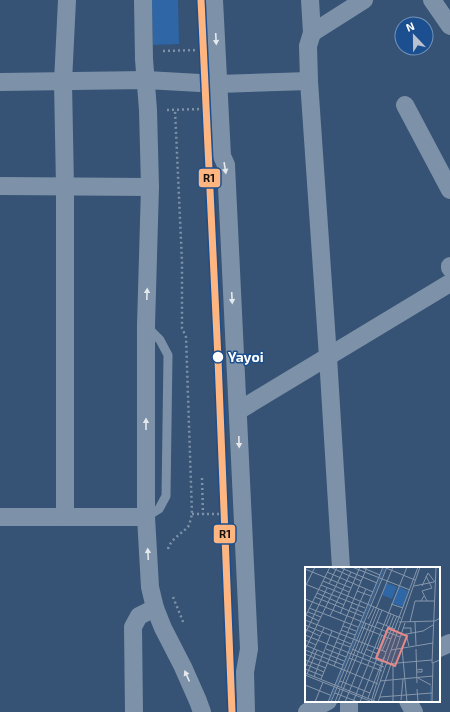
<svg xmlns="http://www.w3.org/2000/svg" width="450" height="712" font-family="'Exo 2',sans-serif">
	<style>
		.green { fill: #2f66a5 }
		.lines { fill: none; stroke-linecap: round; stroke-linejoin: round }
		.path { stroke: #7d92a8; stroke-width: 2.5; stroke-dasharray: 2 3; stroke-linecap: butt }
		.lane { stroke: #7d92a8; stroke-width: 9 }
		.street { stroke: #7d92a8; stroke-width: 18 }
		.rail-1-casing { stroke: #1b4f8f; stroke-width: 10 }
		.rail-1 { stroke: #ffb580; stroke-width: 7 }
		.oneway { fill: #e5e9ee }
		.stop-dot { fill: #fff; stroke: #1b4f8f; stroke-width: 1.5 }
		.labels { text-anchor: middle; stroke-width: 3; stroke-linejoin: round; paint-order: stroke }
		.stop-label { font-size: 14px; font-weight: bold; fill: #fff; stroke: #1b4f8f; text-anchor: start }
		.inset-river { fill: none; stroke: #3b618d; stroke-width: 2 }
		.inset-road { fill: none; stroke: #8697ac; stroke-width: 1 }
		.view { fill: #e88989; fill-opacity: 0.15; stroke: #e88989; stroke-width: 2 }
		.inset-edge { fill: none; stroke: #fff; stroke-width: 2 }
		.line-badge { stroke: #1b4f8f; stroke-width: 1.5 }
		.pale-badge-label { font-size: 11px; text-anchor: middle; font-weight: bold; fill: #111 }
	</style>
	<rect width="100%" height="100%" fill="#365274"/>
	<polygon class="green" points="152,0 178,0 179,44 153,45"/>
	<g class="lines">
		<g class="path">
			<polyline points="163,51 198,50"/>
			<polyline points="167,110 202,109"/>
			<polyline points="202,478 203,514"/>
			<polyline points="192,514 224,514"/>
			<path d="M168,549c3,-10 13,-15 20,-22 2,-4 3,-9 4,-13l-6,-177 -4,-9v-66l-7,-152"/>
			<polyline points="173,597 184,624"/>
		</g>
		<polyline class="lane" points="146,517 159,509 166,496 168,355 160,340 147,327"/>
		<g class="street">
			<polyline points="143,0 144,59 148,110 150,187 146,326 146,517 150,587 155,608 163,628 183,667 198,701 202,712"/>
			<polyline points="214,0 222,156 226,165 249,649 245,672 246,712"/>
			<polyline points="310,0 312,33 308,46 309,81 328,357 341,568"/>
			<polyline points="432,0 450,26"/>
			<polyline points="312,33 364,0"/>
			<polyline points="0,82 146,80 218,84 309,81"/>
			<polyline points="405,105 450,190"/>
			<polyline points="0,186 150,187"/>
			<polyline points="450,266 450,268"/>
			<polyline points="238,411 450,283"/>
			<polyline points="0,517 146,517"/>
			<polyline points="65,517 65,187 63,82 67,0"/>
			<polyline points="439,648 450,643"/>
			<polyline points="349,701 349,712"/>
			<polyline points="408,701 414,712"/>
			<polyline points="134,712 133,627 139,616 155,608"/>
			<polyline points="307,712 328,701"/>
		</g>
		<defs>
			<polyline id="rail-1" points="201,0 218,359 232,712"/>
		</defs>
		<use href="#rail-1" class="rail-1-casing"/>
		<use href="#rail-1" class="rail-1"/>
	</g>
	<defs><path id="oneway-solid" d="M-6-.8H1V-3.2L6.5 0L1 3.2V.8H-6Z"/></defs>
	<g class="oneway">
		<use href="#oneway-solid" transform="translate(216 39) rotate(87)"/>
		<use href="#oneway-solid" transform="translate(225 168) rotate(81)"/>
		<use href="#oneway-solid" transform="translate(147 294) rotate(-88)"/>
		<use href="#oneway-solid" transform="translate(232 298) rotate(87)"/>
		<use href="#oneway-solid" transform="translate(146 424) rotate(-90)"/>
		<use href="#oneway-solid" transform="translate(239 442) rotate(88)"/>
		<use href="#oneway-solid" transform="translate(148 554) rotate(-93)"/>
		<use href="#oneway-solid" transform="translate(187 676) rotate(-114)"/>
	</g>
	<circle class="stop-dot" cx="218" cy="357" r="6"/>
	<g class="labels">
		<g class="stop-label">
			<text x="228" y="362">Yayoi</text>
		</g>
	</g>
	<g transform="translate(305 567)">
		<rect width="135" height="135" fill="#365274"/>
		<path d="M82,16l10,4 -5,12 -10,-4zM94,20l9,4 -5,16 -11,-4z" fill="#2f66a5"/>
		<path class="inset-river" d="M68,27l12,-27M31,118l49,-118M24,135l6,-14M126,135v-16"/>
		<path class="inset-road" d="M25,0l31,14M34,0l38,16M47,0l58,23M56,0l19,8M131,0l-4,96 8,-3M81,1l29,12M0,2l46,19M22,5l46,20M121,9l6,12 -10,3 5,10M18,14l26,11M0,17l60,24M24,17l8,-17M1,18l9,-18M16,18l80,33M109,19l20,-4M117,19l6,-13 7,9M52,24l14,5M12,26l27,12M10,30l47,19M0,32l95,38M116,34h13M55,35l6,-13M86,37l12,4M45,40l14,6M4,41l49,19M3,45l13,5M35,47l20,-47M1,48l13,6M25,49l21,-44M0,50l25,-50M63,52l6,-12M0,53l81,32M72,55l18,7M94,55l36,-1 5,-3M105,55l5,-21h6l3,-5M110,55l1,23M0,58l46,19M38,59l13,5M81,59l5,-12M56,60l30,12M98,61h8v5M0,62l15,7M36,63l14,5M0,67l22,-46M101,67l3,12M0,68l79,32M96,68l22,-4 10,-6M0,73l11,5M31,75l14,5M0,78l12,5 -10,24M97,81l5,54M21,82l20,8M47,82l30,13M61,82l12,5M72,82l5,-14M111,82l1,34M0,83l38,15M0,83l40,-83M12,83l27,11M86,83l42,-7M77,84l15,-35M56,86l18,-44M0,87l73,30M44,91l33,13M0,93l21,8M0,97l19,8M81,97l46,-4M29,99l26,-64M0,101l19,-40M0,102l18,7M112,103l5,-1v3h-5M0,106l72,29M0,108l65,26M9,110l18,-46M113,111l13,7M16,112l46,-112M35,114l30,12M75,114l53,-5M0,118l25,10M36,120l25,-64M112,122l1,13M30,126l23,9M75,130l52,-4M63,131l16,-41M96,133l2,-21M10,135l8,-20M23,135l55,-135M26,135l56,-135M30,135l5,-13M33,135l55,-135M40,135l37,-92M48,135l54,-135M55,135l34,-87M66,135l15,-50 32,-85M68,135l47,-135M73,135l27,-79M88,135v-39M127,135l1,-39"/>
		<path class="view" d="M83,61l19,8 -12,30 -19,-8z"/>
		<rect width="135" height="135" class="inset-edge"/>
	</g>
	<g class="line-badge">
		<rect x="198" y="168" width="23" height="20" rx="4" fill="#ffb580"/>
		<rect x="213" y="524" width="23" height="20" rx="4" fill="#ffb580"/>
	</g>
	<g class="pale-badge-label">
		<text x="209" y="182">R1</text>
		<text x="225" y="538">R1</text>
	</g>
	<g transform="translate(414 36) rotate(338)"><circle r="19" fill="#1b4f8f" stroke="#7695bc"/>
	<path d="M0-3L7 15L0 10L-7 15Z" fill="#b9c2ce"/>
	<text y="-6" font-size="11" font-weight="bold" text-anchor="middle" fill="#ffffff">N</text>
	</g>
</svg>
